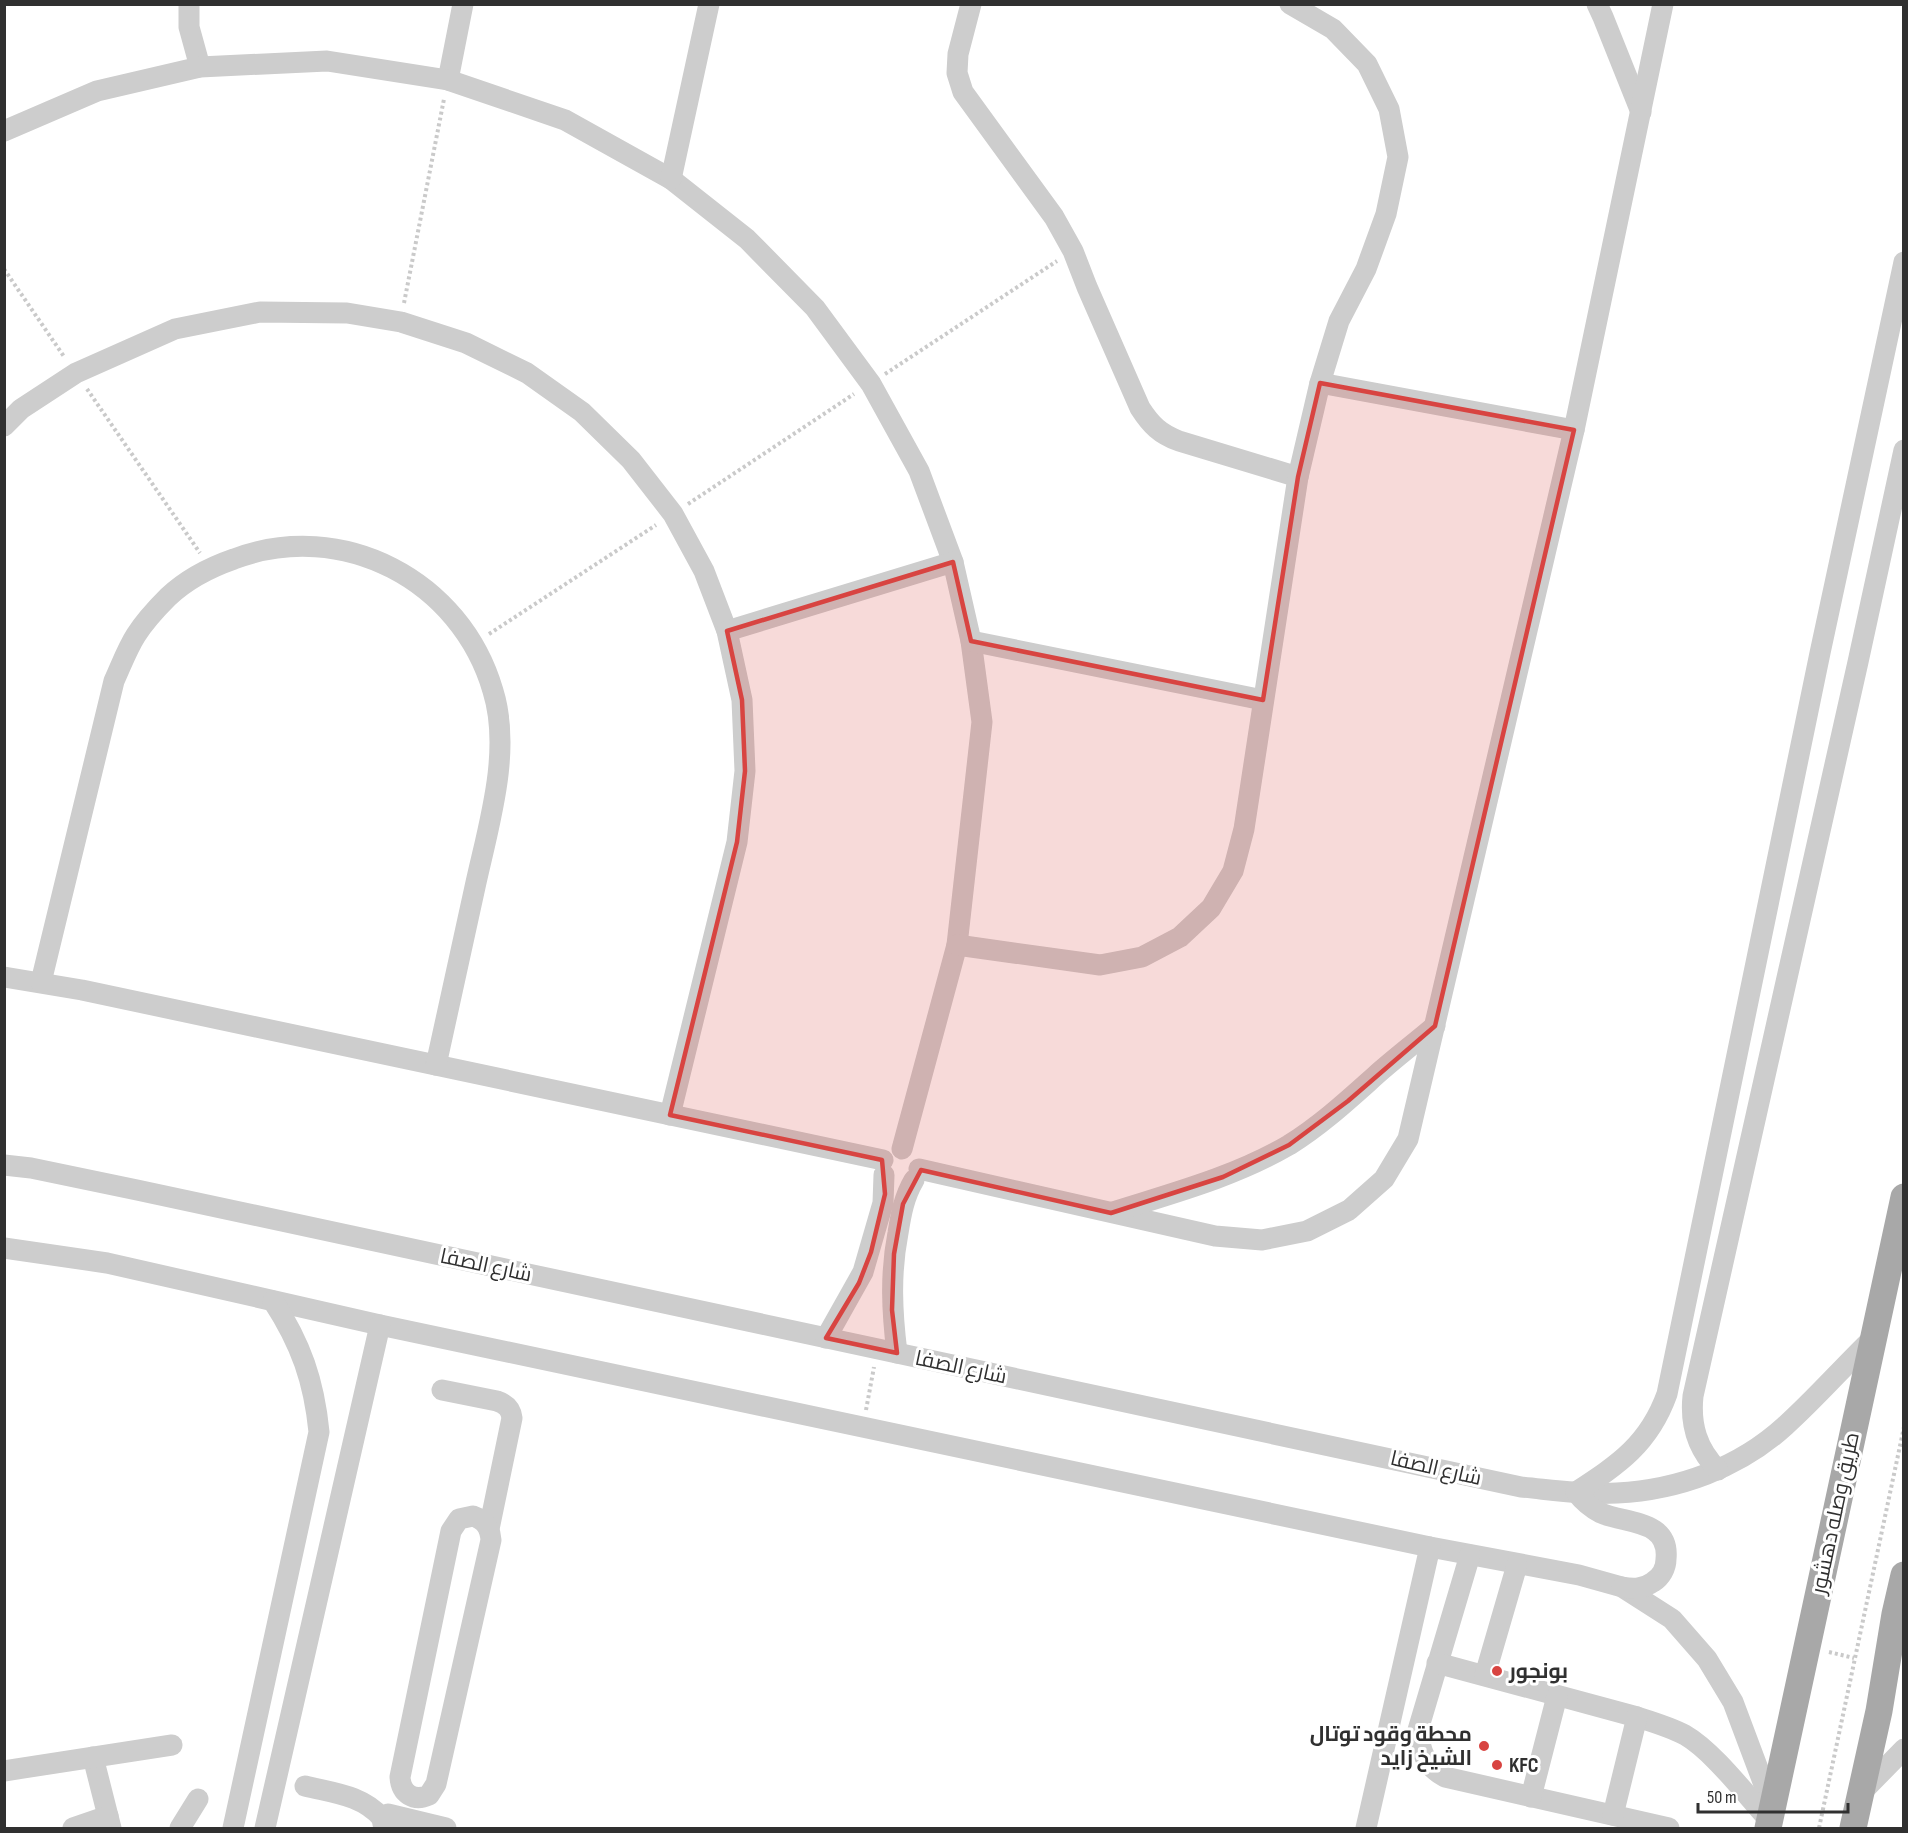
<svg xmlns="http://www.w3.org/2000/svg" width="1908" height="1833" font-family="'Sofia Sans Condensed',Cairo,sans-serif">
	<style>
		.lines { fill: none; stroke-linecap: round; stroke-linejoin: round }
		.path { stroke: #cacaca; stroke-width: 4; stroke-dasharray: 3 3; stroke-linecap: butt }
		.minor { stroke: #cdcdcd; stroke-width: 21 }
		.major { stroke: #a8a8a8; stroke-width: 27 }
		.marked { fill: #d84441; fill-opacity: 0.2; stroke: #d84441; stroke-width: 4.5; stroke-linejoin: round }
		.poi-dot { fill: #d84441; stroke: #fff; stroke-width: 2 }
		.labels { text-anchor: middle; stroke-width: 6; stroke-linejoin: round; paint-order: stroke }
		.street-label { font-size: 21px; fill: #303030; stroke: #fff }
		.poi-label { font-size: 21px; font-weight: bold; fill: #303030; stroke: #fff; text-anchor: start }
	</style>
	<rect width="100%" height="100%" fill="#fff"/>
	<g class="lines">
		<g class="path">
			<polyline points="4,269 65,358"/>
			<polyline points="404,303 444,99"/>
			<polyline points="885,374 1057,261"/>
			<polyline points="87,389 200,553"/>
			<polyline points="688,504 854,394"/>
			<polyline points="489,634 656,525"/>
			<polyline points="866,1410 874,1367"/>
			<polyline points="1829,1652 1854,1658"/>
			<polyline points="1819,1828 1904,1427"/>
		</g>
		<g class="minor">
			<polyline points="189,4 189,27 200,67"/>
			<path d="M971,4l-13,50 -1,19 6,19 91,125 19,34 14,36 53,121c11,17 20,26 39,33l119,36"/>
			<polyline points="1597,4 1603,17 1641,112"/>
			<polyline points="448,80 463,4"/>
			<polyline points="4,131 97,91 200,67 327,61 448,80 565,120 671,179 747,239 815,308 871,384 919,471 953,562 971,641 982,722 957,945 902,1149"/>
			<polyline points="671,179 709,4"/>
			<polyline points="1320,383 1574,430"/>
			<polyline points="4,426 21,409 76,373 175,329 260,312 347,313 401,322 466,343 527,373 582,412 631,460 673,514 704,571 727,631 742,700 745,771 737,842 670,1115"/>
			<polyline points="727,631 953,562"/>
			<polyline points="971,641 1263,700"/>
			<polyline points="957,945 1100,965 1142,957 1180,937 1211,908 1233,871 1244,829 1298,477 1320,383 1339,321 1366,269 1386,214 1398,157 1389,109 1367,64 1333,29 1290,4"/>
			<polyline points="4,977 82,990 883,1160"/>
			<path d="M41,982l73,-301c7,-15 13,-32 22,-46 7,-11 22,-28 32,-38 18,-17 43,-30 66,-38 108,-41 227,21 259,132 19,61 -5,136 -18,196 -13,60 -26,119 -39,178"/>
			<path d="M4,1165l27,3 106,22 1384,297c32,3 64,8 96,6 61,-3 122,-25 168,-67 30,-27 58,-59 88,-88"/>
			<polyline points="919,1169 1215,1236 1262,1240 1307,1231 1349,1210 1384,1179 1408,1139 1574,430 1663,4"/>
			<path d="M1113,1212c60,-19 121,-35 176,-67 32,-20 58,-44 86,-69 19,-17 40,-33 60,-50"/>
			<polyline points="4,1248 107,1263 380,1325 1430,1547 1579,1575 1622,1587 1672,1619 1707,1659 1733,1702 1772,1806"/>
			<polyline points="826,1338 863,1272 883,1203 884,1175"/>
			<path d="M897,1353c-5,-41 -7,-79 1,-120 3,-19 6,-36 16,-53"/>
			<path d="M442,1390l55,11c9,3 14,8 15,17l-23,111"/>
			<path d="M1718,1470c-21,-21 -28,-45 -25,-74l165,-734 46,-212"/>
			<path d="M473,1516c12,4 17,11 18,24l-55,244 -7,11c-15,7 -28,-1 -29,-18l51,-246 8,-12z"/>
			<path d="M1470,1555l-52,175c2,21 8,37 27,47l224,51"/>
			<path d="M1622,1587c12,2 21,2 31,-5 8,-5 13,-14 13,-23 4,-40 -41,-35 -65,-46 -10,-5 -18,-12 -25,-21 43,-28 73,-48 91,-98l153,-741 84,-391"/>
			<path d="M1437,1663l200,54c16,5 33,10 48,18 28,16 62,61 85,86"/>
			<polyline points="1485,1675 1517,1565"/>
			<polyline points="93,1757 111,1828"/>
			<polyline points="4,1771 172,1745"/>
			<path d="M305,1786c28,7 57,9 77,32"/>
			<polyline points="1862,1792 1904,1749"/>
			<polyline points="1531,1797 1557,1696"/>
			<polyline points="1613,1815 1637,1717"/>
			<polyline points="73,1828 108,1816"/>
			<polyline points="180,1828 198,1799"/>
			<path d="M233,1828l86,-396c-5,-51 -18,-88 -46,-131"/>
			<polyline points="265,1828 380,1325"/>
			<polyline points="394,1828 383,1824 382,1818 388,1814 446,1828"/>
			<polyline points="1366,1828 1430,1547"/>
		</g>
		<g class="major">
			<polyline points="1768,1828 1904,1197"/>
			<polyline points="1853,1828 1879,1711 1895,1614 1904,1575"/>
		</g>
	</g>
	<path class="marked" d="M1320,383l254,47 -139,596 -87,75 -59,44 -66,32 -112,36 -190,-43 -18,34 -9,50 -2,56 5,43 -71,-15 33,-55 12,-31 14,-58 -3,-34 -212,-45 67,-273 8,-71 -3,-71 -15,-69 226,-69 18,79 292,59 35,-223z"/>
	<g class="poi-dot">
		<circle cx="1497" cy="1671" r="6"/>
		<circle cx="1484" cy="1746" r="6"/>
		<circle cx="1497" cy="1765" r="6"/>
	</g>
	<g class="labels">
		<g class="street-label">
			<text transform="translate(486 1265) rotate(12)" y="7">شارع الصفا</text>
			<text transform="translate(961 1367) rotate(12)" y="7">شارع الصفا</text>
			<text transform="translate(1436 1468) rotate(13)" y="7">شارع الصفا</text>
			<text transform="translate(1835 1513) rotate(-78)" y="7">طريق وصله دهشور</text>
		</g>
		<g class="poi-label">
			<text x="1509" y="1678">بونجور</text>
			<text x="1472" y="1741" text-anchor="end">محطة وقود توتال<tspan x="1472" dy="24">الشيخ زايد</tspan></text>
			<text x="1509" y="1772">KFC</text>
		</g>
	</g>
	<rect width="1908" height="1833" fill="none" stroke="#303030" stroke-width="12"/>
	<path d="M1698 1803v9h150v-9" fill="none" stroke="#303030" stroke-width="3"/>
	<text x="1707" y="1803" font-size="18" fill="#303030" stroke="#ffffff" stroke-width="4.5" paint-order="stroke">50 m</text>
</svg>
